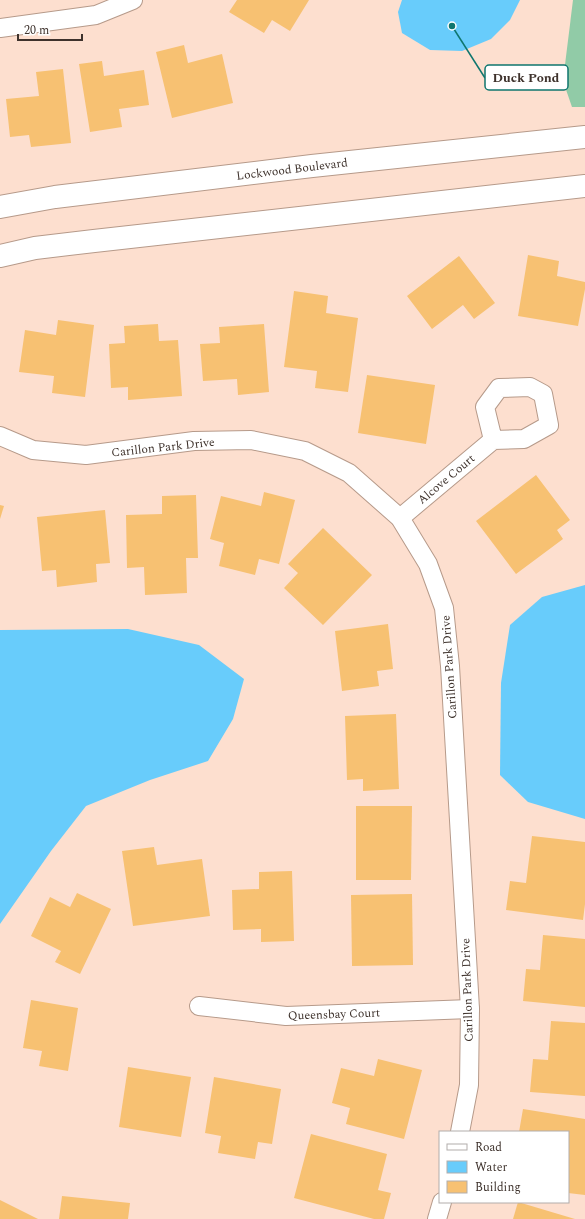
<svg xmlns="http://www.w3.org/2000/svg" width="585" height="1219" font-family="Spectral,serif">
	<style>
		.green { fill: #91cba7 }
		.water { fill: #68ccfb }
		.building { fill: #f7c172 }
		.lines { fill: none; stroke-linecap: round; stroke-linejoin: round }
		.minor-casing { stroke: #b69a8a; stroke-width: 20 }
		.secondary-casing { stroke: #b69a8a; stroke-width: 24 }
		.minor { stroke: #fff; stroke-width: 18 }
		.secondary { stroke: #fff; stroke-width: 22 }
		.labels { text-anchor: middle; stroke-width: 3; stroke-linejoin: round; paint-order: stroke }
		.street-label { font-size: 12px; fill: #3e322c; stroke: #fff }
		.leader { fill: none; stroke: #0f766e; stroke-width: 1.5 }
		.callout-dot { fill: #0f766e; stroke: #fff; stroke-width: 1.5 }
		.callout { fill: #fff; stroke: #0f766e; stroke-width: 1.5 }
		.callout-label { font-size: 13px; text-anchor: middle; font-weight: bold; fill: #3e322c }
	</style>
	<rect width="100%" height="100%" fill="#fddfcf"/>
	<polygon class="green" points="573,0 585,0 585,107 572,107 563,81"/>
	<g class="water">
		<polygon points="402,0 520,0 510,20 491,39 462,51 430,50 402,33 398,12"/>
		<polygon points="585,585 585,819 528,802 500,775 501,683 510,625 542,597"/>
		<polygon points="128,629 199,645 244,679 233,719 208,761 150,780 86,806 51,851 0,924 0,630"/>
	</g>
	<g class="building">
		<polygon points="237,0 309,0 290,31 272,20 264,33 229,12"/>
		<polygon points="184,45 188,63 222,54 233,103 172,118 156,52"/>
		<polygon points="102,61 104,76 144,70 149,105 119,109 122,127 90,132 79,64"/>
		<polygon points="63,69 71,143 31,147 29,135 10,137 6,99 39,96 36,72"/>
		<polygon points="528,255 559,261 557,276 585,282 585,289 578,326 518,316"/>
		<polygon points="459,256 495,303 474,319 463,305 432,329 407,296"/>
		<polygon points="294,291 328,296 326,313 358,318 348,392 315,388 317,371 284,367"/>
		<polygon points="58,320 94,325 85,397 52,393 54,376 19,372 25,330 56,335"/>
		<polygon points="158,324 159,341 178,340 182,396 128,400 128,387 111,388 109,344 125,343 124,326"/>
		<polygon points="264,324 269,392 238,395 237,379 203,381 200,344 220,343 219,327"/>
		<polygon points="367,375 435,385 426,444 358,433"/>
		<polygon points="536,475 570,520 557,530 563,539 516,574 476,521"/>
		<polygon points="264,492 295,500 279,564 259,559 255,575 219,566 224,543 210,539 221,496 261,506"/>
		<polygon points="196,495 198,558 186,558 187,593 145,595 144,567 127,568 126,515 162,514 162,496"/>
		<polygon points="0,505 4,506 0,519"/>
		<polygon points="105,510 110,563 96,564 97,582 57,587 56,570 42,571 37,517"/>
		<polygon points="323,528 372,575 323,625 284,588 298,573 288,564"/>
		<polygon points="388,624 393,669 377,671 379,686 342,691 335,631"/>
		<polygon points="396,714 399,789 363,791 363,779 347,780 345,716"/>
		<polygon points="356,806 412,806 411,880 356,880"/>
		<polygon points="532,836 585,842 585,904 583,920 506,910 510,881 526,883"/>
		<polygon points="154,847 157,865 202,859 210,916 133,926 122,851"/>
		<polygon points="292,871 294,941 261,942 261,929 233,930 232,890 259,889 259,872"/>
		<polygon points="77,893 111,909 80,974 55,962 61,951 31,936 50,897 70,907"/>
		<polygon points="412,894 413,965 352,966 351,895"/>
		<polygon points="543,935 585,939 585,1007 523,1001 526,969 540,970"/>
		<polygon points="31,1000 78,1008 68,1071 39,1066 42,1051 23,1048"/>
		<polygon points="551,1021 585,1023 585,1096 530,1092 533,1059 548,1060"/>
		<polygon points="378,1059 422,1070 404,1139 346,1124 350,1108 332,1103 341,1068 374,1076"/>
		<polygon points="128,1067 191,1077 181,1137 119,1127"/>
		<polygon points="214,1077 281,1089 272,1144 258,1142 255,1159 218,1153 221,1136 205,1133"/>
		<polygon points="523,1109 585,1119 585,1195 568,1193 568,1132 519,1132"/>
		<polygon points="311,1134 387,1154 378,1190 391,1193 384,1219 374,1219 294,1198"/>
		<polygon points="62,1196 130,1203 128,1219 59,1219"/>
		<polygon points="0,1200 38,1219 0,1219"/>
		<polygon points="518,1202 575,1219 513,1219"/>
	</g>
	<g class="lines">
		<defs>
			<g id="minor">
				<polyline points="0,28 96,15 133,0"/>
				<polyline points="0,436 33,450 86,455 194,441 251,440 305,451 349,473 400,518 428,564 444,608 450,666 470,1009 469,1085 460,1132"/>
				<polyline points="400,518 493,440 524,439 549,425 543,394 530,387 499,388 485,407 493,440"/>
				<polyline points="199,1006 286,1016 470,1009"/>
				<polyline points="437,1219 442,1202"/>
			</g>
			<g id="secondary">
				<polyline points="0,207 55,197 312,166 585,137"/>
				<polyline points="0,256 35,248 94,241 585,186"/>
			</g>
		</defs>
		<use href="#minor" class="minor-casing"/>
		<use href="#secondary" class="secondary-casing"/>
		<use href="#minor" class="minor"/>
		<use href="#secondary" class="secondary"/>
	</g>
	<g class="labels">
		<g class="street-label">
			<text transform="translate(292 169) rotate(-7)" y="4">Lockwood Boulevard</text>
			<text transform="translate(163 447) rotate(-6)" y="4">Carillon Park Drive</text>
			<text transform="translate(446 479) rotate(-40)" y="4">Alcove Court</text>
			<text transform="translate(449 667) rotate(-94)" y="4">Carillon Park Drive</text>
			<text transform="translate(467 990) rotate(-92)" y="4">Carillon Park Drive</text>
			<text transform="translate(334 1014) rotate(-2)" y="4">Queensbay Court</text>
		</g>
	</g>
	<path class="leader" d="M452 26L485 78"/>
	<circle class="callout-dot" cx="452" cy="26" r="4"/>
	<rect class="callout" x="485" y="65" width="83" height="25" rx="4"/>
	<g class="callout-label">
		<text x="526" y="82">Duck Pond</text>
	</g>
	<rect x="439" y="1131" width="130" height="72" fill="#ffffff" stroke="#b2adab"/>
	<rect x="447" y="1144" width="20" height="6" fill="#ffffff" stroke="#b2adab"/>
	<text x="475" y="1151" font-size="12" fill="#3e322c">Road</text>
	<rect x="447" y="1161" width="20" height="12" fill="#68ccfb" stroke="#b2adab"/>
	<text x="475" y="1171" font-size="12" fill="#3e322c">Water</text>
	<rect x="447" y="1181" width="20" height="12" fill="#f7c172" stroke="#b2adab"/>
	<text x="475" y="1191" font-size="12" fill="#3e322c">Building</text>
	<path d="M18 34v6h64v-6" fill="none" stroke="#3e322c" stroke-width="2"/>
	<text x="24" y="34" font-size="12" fill="#3e322c" stroke="#ffffff" stroke-width="3" paint-order="stroke">20 m</text>
</svg>
